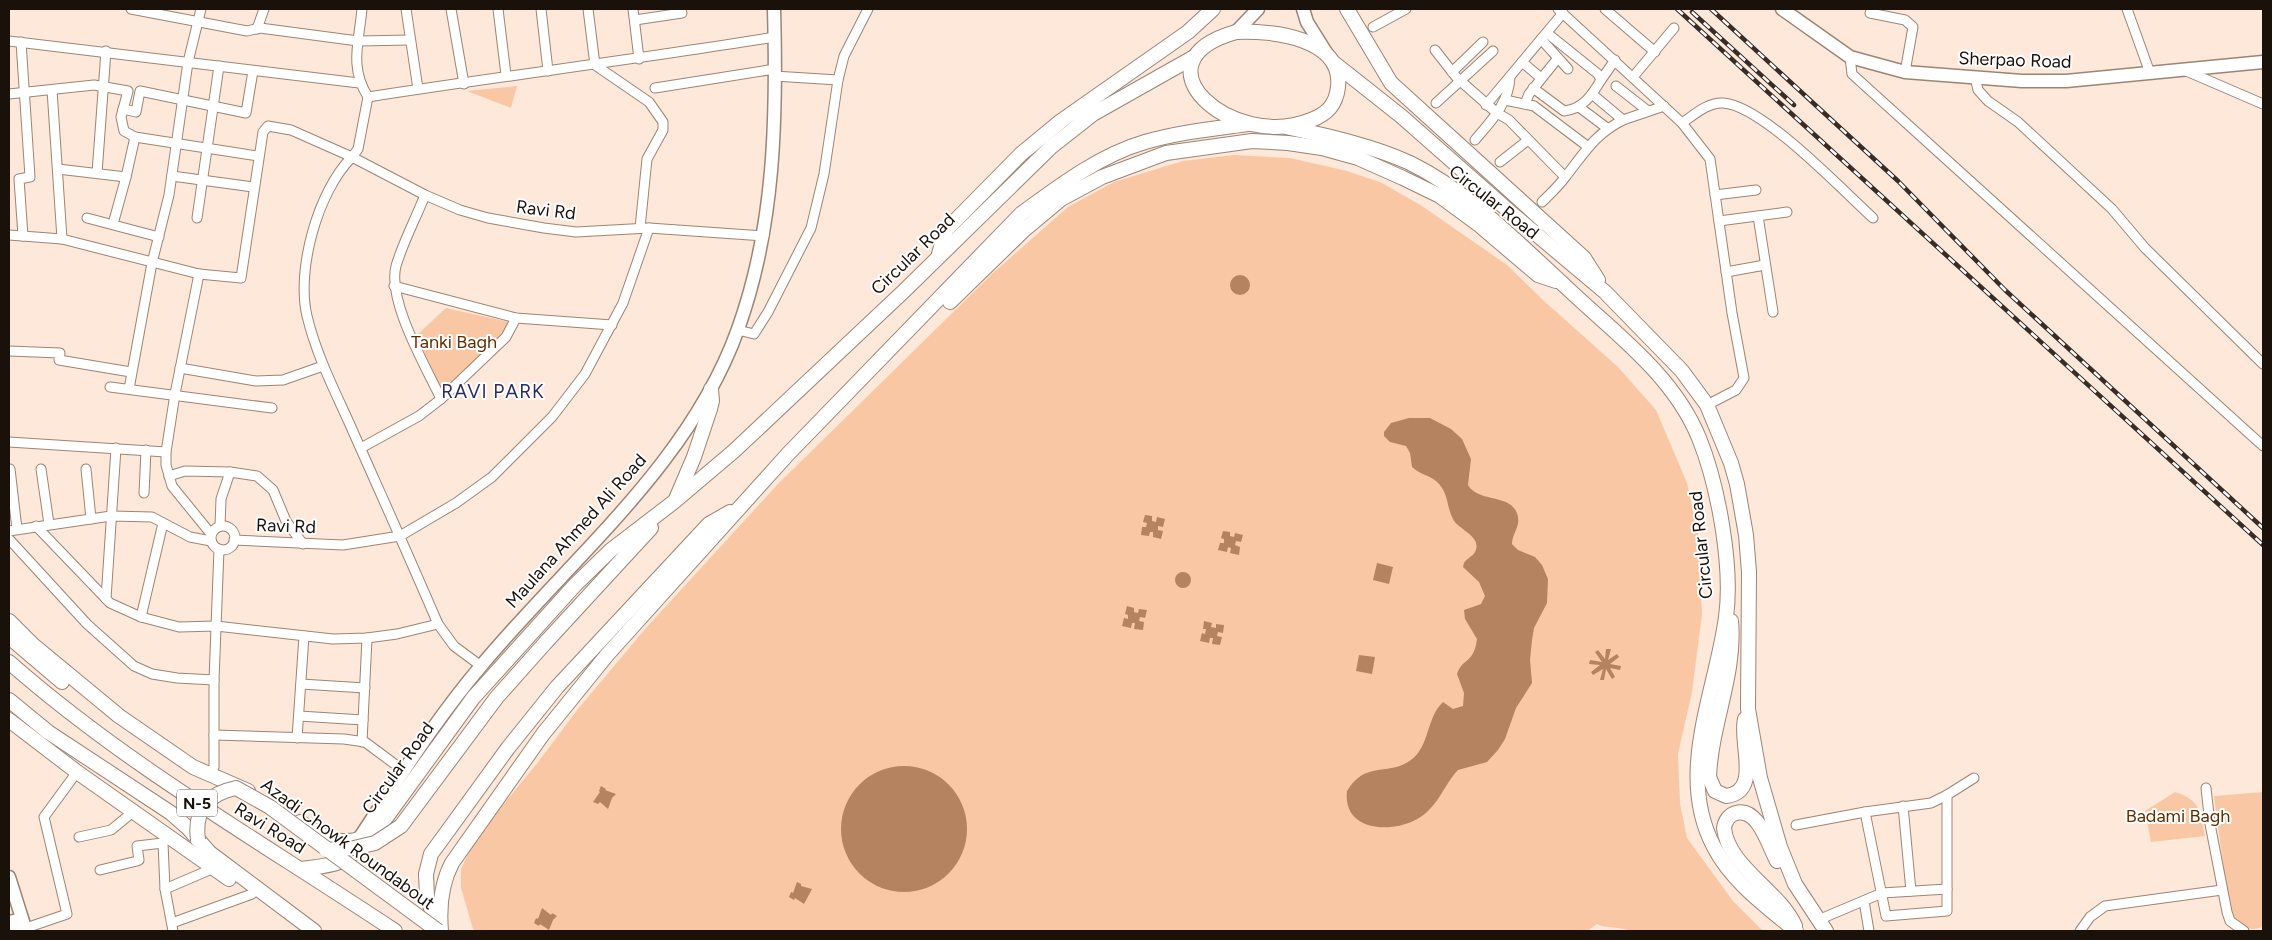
<svg xmlns="http://www.w3.org/2000/svg" width="2272" height="940" font-family="Figtree,sans-serif">
	<style>
		.green { fill: #fac7a4 }
		.water { fill: #b58360 }
		.lines { fill: none; stroke-linecap: round; stroke-linejoin: round }
		.street-casing { stroke: #9d8575; stroke-width: 11 }
		.secondary-casing { stroke: #9d8575; stroke-width: 15 }
		.primary-casing { stroke: #9d8575; stroke-width: 16 }
		.street { stroke: #fff; stroke-width: 9 }
		.secondary { stroke: #fff; stroke-width: 12 }
		.primary { stroke: #fff; stroke-width: 14 }
		.rail-casing { stroke: #382d26; stroke-width: 4.5 }
		.rail { stroke: #fff; stroke-width: 2.5; stroke-dasharray: 8; stroke-linecap: butt }
		.primary-bridge-casing { stroke: #9d8575; stroke-width: 16; stroke-linecap: butt }
		.primary-bridge { stroke: #fff; stroke-width: 14 }
		.labels { text-anchor: middle; stroke-width: 4; stroke-linejoin: round; paint-order: stroke }
		.shield { fill: #fff; stroke: #5f5854; stroke-width: 1 }
		.shield-label { font-size: 16px; font-weight: bold; fill: #1a110b }
		.street-label { font-size: 18px; fill: #1a110b; stroke: #fff }
		.park-label { font-size: 18px; fill: #5f2f01; stroke: #fff }
		.neighbourhood-label { font-size: 19px; letter-spacing: 1px; fill: #2a2c66; stroke: #fff }
	</style>
	<rect width="100%" height="100%" fill="#fde8d9"/>
	<g class="green">
		<polygon points="517,86 511,108 467,91"/>
		<path d="M1234,155l56,3 57,13 35,12 40,23 85,59 37,36 74,66 38,43 31,73 11,50 4,81 -10,78 -14,62 2,50 7,34 46,63 30,30h-133c-11,-5 -24,-2 -33,-7l-10,7h-1111l-3,-2 -12,-41v-19l14,-30 64,-78 39,-52 68,-81 132,-144 214,-210 76,-67 46,-25 69,-21z"/>
		<polygon points="446,308 509,322 502,336 442,394 417,335"/>
		<path d="M2175,792c26,8 25,20 30,44l-54,6 -6,-31z"/>
		<path d="M2263,792v135c-19,6 -25,-3 -34,-18l-15,-113z"/>
	</g>
	<g class="water">
		<circle cx="1240" cy="285" r="10"/>
		<path d="M1409,418h21l21,11 11,10 9,20 -3,26c11,19 45,7 50,32 2,10 -6,17 -6,27l6,6 17,7 7,8 6,14 -1,24 -13,25 -2,12 -2,20 2,23 -16,25 -11,31 -7,11 -11,12 -29,8c-14,15 -19,34 -36,46 -25,18 -80,18 -75,-25 19,-31 40,-14 64,-31 19,-14 15,-42 32,-58l10,7 10,-3 1,-13 -7,-19c5,-16 17,-10 20,-35l-12,-20 -1,-9 17,-6 4,-8 -6,-14 -16,-15 1,-4c3,-5 8,-6 11,-11 8,-16 -17,-22 -22,-33 -7,-13 -4,-27 -17,-38 -7,-6 -17,-7 -24,-14l-2,-14 -4,-7 -16,-4 -6,-6v-4l7,-9z"/>
		<polygon points="1145,515 1152,516 1152,521 1156,522 1157,517 1165,519 1163,527 1158,526 1158,530 1163,531 1161,539 1153,537 1153,532 1150,532 1149,536 1141,535 1142,527 1146,527 1147,523 1143,522"/>
		<polygon points="1223,531 1230,532 1230,536 1234,537 1235,533 1243,535 1241,542 1236,541 1235,545 1240,547 1239,555 1230,553 1231,548 1228,547 1227,552 1218,550 1220,543 1224,543 1224,539 1221,538"/>
		<polygon points="1377,563 1393,567 1389,584 1373,580"/>
		<circle cx="1183" cy="580" r="8"/>
		<polygon points="1127,606 1134,608 1134,612 1138,613 1139,609 1147,610 1145,618 1140,617 1139,621 1144,622 1143,630 1134,629 1135,623 1132,623 1131,628 1122,626 1124,618 1128,619 1128,615 1125,614"/>
		<polygon points="1204,621 1212,623 1211,627 1216,628 1216,624 1224,625 1223,633 1218,632 1217,636 1222,637 1220,645 1212,644 1213,638 1210,638 1209,643 1200,641 1202,633 1205,634 1206,629 1203,629"/>
		<polygon points="1606,649 1611,649 1608,660 1617,654 1619,657 1610,664 1621,666 1620,670 1610,668 1615,677 1612,679 1606,669 1604,680 1600,680 1603,669 1593,675 1591,672 1600,665 1589,664 1590,660 1602,662 1595,652 1598,650 1605,659"/>
		<polygon points="1359,655 1375,657 1372,674 1356,671"/>
		<circle cx="904" cy="829" r="63"/>
		<polygon points="601,786 606,789 605,790 616,794 612,798 608,809 600,802 598,804 593,802 600,792 599,791"/>
		<polygon points="797,882 801,884 801,886 812,889 804,904 795,898 794,900 789,897 791,892 793,893"/>
		<polygon points="542,908 551,915 552,913 557,916 553,920 549,930 540,924 539,926 534,923 536,918 538,919"/>
	</g>
	<g class="lines">
		<defs>
			<g id="street">
				<polyline points="131,9 247,31 260,28 358,41 410,40"/>
				<path d="M362,9c-3,33 -13,58 6,88"/>
				<polyline points="406,9 418,89"/>
				<polyline points="451,9 464,84"/>
				<polyline points="498,9 506,75"/>
				<polyline points="541,9 548,71"/>
				<polyline points="588,9 595,65 649,102 663,122 663,130 647,159 640,228"/>
				<polyline points="633,9 639,59"/>
				<polyline points="1558,9 1682,123 1710,159 1732,313 1744,378 1736,390 1707,405"/>
				<polyline points="1605,9 1655,52"/>
				<polyline points="2127,9 2150,73"/>
				<polyline points="1870,13 1905,20 1913,27 1905,72"/>
				<polyline points="635,20 682,13 681,9"/>
				<polyline points="1373,27 1406,9"/>
				<polyline points="257,29 264,9"/>
				<polyline points="1541,39 1568,69"/>
				<polyline points="9,41 359,83"/>
				<polyline points="21,42 30,177 19,179 23,236"/>
				<polyline points="1435,50 1457,78 1497,113 1509,120 1565,177"/>
				<polyline points="1850,57 1852,74 2263,446"/>
				<polyline points="1522,62 1541,78"/>
				<polyline points="2184,70 2263,104"/>
				<polyline points="1452,72 1483,42"/>
				<polyline points="774,76 838,80"/>
				<polyline points="1633,77 1674,28"/>
				<polyline points="1975,77 1978,90 1988,101 2018,122 2112,209 2145,248 2263,364"/>
				<polyline points="1601,80 1615,60"/>
				<polyline points="1616,86 1648,111"/>
				<polyline points="655,88 775,69"/>
				<path d="M1533,88l31,23c19,-2 28,-16 37,-31l-3,-6 -51,-41"/>
				<polyline points="52,90 62,239"/>
				<polyline points="9,94 94,85 128,91 121,117 124,131 135,137 258,156"/>
				<polyline points="1592,94 1623,120 1664,106"/>
				<polyline points="1505,100 1534,106 1587,146"/>
				<polyline points="1436,103 1493,51"/>
				<polyline points="1525,104 1529,94 1558,58"/>
				<polyline points="1486,105 1563,13"/>
				<polyline points="1579,107 1607,128"/>
				<polyline points="123,109 136,112 140,91 246,113 253,71"/>
				<path d="M1682,123c12,-8 26,-21 41,-20 39,2 119,87 150,115"/>
				<path d="M1475,140c16,-19 34,-37 35,-63"/>
				<polyline points="1500,162 1528,140"/>
				<polyline points="58,169 126,177 113,224"/>
				<polyline points="97,173 106,51"/>
				<polyline points="172,176 253,187"/>
				<polyline points="126,177 135,137"/>
				<path d="M425,195c-9,23 -22,47 -29,71 -9,35 30,101 45,133"/>
				<polyline points="1715,195 1756,190"/>
				<path d="M1542,202c8,-8 17,-16 24,-26 19,-24 29,-42 57,-56"/>
				<polyline points="1758,216 1773,312"/>
				<polyline points="87,218 159,237"/>
				<polyline points="197,218 219,66"/>
				<polyline points="1719,221 1787,212"/>
				<path d="M9,235l53,4 137,35 42,4 22,-146 5,-6 23,4 61,27c-34,34 -56,112 -45,159 10,42 31,81 48,120 28,63 56,125 83,188l16,22 27,20"/>
				<path d="M764,236l-115,-8 -73,4 -32,-4 -56,-10 -28,-8 -35,-15 -73,-38 6,-8 10,-52c135,-21 271,-38 407,-60"/>
				<polyline points="1726,272 1765,265"/>
				<polyline points="199,274 175,394 166,452 166,465 172,486 211,534"/>
				<polyline points="394,286 516,318 612,325"/>
				<polyline points="738,330 754,334 768,312 811,228 824,174 838,80 844,56 868,9"/>
				<polyline points="9,351 60,353 59,360 131,372"/>
				<polyline points="180,368 256,381 283,380 323,366"/>
				<polyline points="110,387 272,408"/>
				<polyline points="129,389 152,263 169,195 188,62 201,9"/>
				<polyline points="9,442 166,452"/>
				<polyline points="361,448 419,416 441,399 506,337 516,318"/>
				<polyline points="10,469 17,529"/>
				<polyline points="41,469 49,524"/>
				<polyline points="86,469 91,519"/>
				<polyline points="169,476 185,471 230,472"/>
				<polyline points="144,493 146,450"/>
				<polyline points="36,526 110,603 141,617 179,627 216,626 333,639 367,638 397,634 438,624"/>
				<polyline points="220,526 221,499 230,472 257,476 273,490 286,521 303,544"/>
				<circle cx="223" cy="538" r="12"/>
				<polyline points="9,531 111,516 152,517 190,537 211,541"/>
				<polyline points="9,539 87,624 134,666 152,674 177,678 214,680"/>
				<polyline points="234,540 343,545 400,536 456,503 492,477 552,417 585,374 623,303 649,228"/>
				<polyline points="106,599 116,448"/>
				<polyline points="141,617 163,523"/>
				<polyline points="301,684 365,688"/>
				<polyline points="299,716 363,720"/>
				<polyline points="214,735 344,739 365,742 404,771"/>
				<polyline points="297,738 304,636"/>
				<polyline points="362,742 367,638"/>
				<polyline points="209,775 214,767 214,680 219,549"/>
				<polyline points="2206,788 2210,824 2227,912 2230,921 2244,931"/>
				<polyline points="1903,806 1911,891"/>
				<polyline points="1865,812 1886,916 1947,911 1947,795"/>
				<polyline points="1796,825 1865,812 1931,803 1947,795 1974,778"/>
				<polyline points="79,837 111,830 133,812"/>
				<polyline points="163,843 165,889 173,931"/>
				<polyline points="100,870 137,861 139,860 137,846 163,843 168,834"/>
				<polyline points="165,889 214,868"/>
				<polyline points="1864,901 1869,931"/>
				<polyline points="1818,920 1882,893 1947,889"/>
				<polyline points="172,923 252,894"/>
				<polyline points="26,928 67,914 44,817 77,772"/>
				<polyline points="2080,931 2090,917 2105,906 2222,890"/>
			</g>
			<g id="secondary">
				<polyline points="1303,9 1307,22 1327,54"/>
				<polyline points="1782,9 1850,57 1905,72 2022,81 2066,81 2263,62"/>
				<polyline points="1236,32 1258,9"/>
				<path d="M358,840c40,-60 77,-120 123,-174 89,-107 209,-202 257,-337 37,-102 39,-213 36,-320"/>
				<polyline points="9,877 26,931"/>
				<polyline points="9,922 22,919"/>
				<polyline points="12,931 26,928"/>
			</g>
			<g id="primary">
				<polyline points="1347,9 1391,83 1584,258 1598,280"/>
				<path d="M1236,32c35,-2 108,6 102,55 -2,18 -11,27 -27,33 -79,32 -181,-58 -75,-88z"/>
				<polyline points="1334,63 1401,116 1510,212 1605,292 1682,371 1707,405 1731,463 1737,484 1746,535 1749,572 1748,709 1760,778 1780,847 1795,884 1826,931"/>
				<path d="M1286,127c41,9 85,18 124,36 59,29 107,79 155,123 48,46 108,88 134,152 19,47 34,128 27,179 -10,75 -51,157 -12,230 18,35 53,60 82,84"/>
				<polyline points="939,254 946,230 1021,154 1061,121 1188,32 1213,9"/>
				<polyline points="950,302 1025,229 1061,199 1102,177 1166,153 1252,141 1288,143 1322,148 1358,158 1403,178 1440,196 1478,224 1538,275 1556,281"/>
				<polyline points="676,499 694,457 710,409 712,401 711,389"/>
				<polyline points="9,621 33,645 119,716 193,767 248,791"/>
				<path d="M1731,621c5,53 -20,103 -22,156l6,14 11,5c36,-4 13,-54 19,-77"/>
				<polyline points="9,637 62,682"/>
				<polyline points="546,642 651,528"/>
				<path d="M9,662c118,104 256,182 386,269"/>
				<polyline points="9,700 48,732 171,813 188,828 210,853 314,931"/>
				<polyline points="9,720 77,772 229,879"/>
				<path d="M300,822c26,17 48,29 77,8l96,-132 102,-113 36,-35 64,-49 59,-50 170,-160 147,-144 42,-33 101,-57"/>
				<path d="M1777,861c-9,-17 -19,-54 -41,-48 -7,2 -11,8 -12,15 4,39 56,63 71,98"/>
				<path d="M301,869c31,-4 43,-3 65,-28"/>
				<polyline points="438,928 427,897 426,874 431,854 442,839 508,748 557,687 709,524 730,512"/>
				<path d="M441,931c-2,-23 0,-47 11,-68l91,-129 64,-79 181,-201 233,-240c38,-28 79,-59 124,-72 33,-10 68,-13 102,-18"/>
			</g>
		</defs>
		<use href="#street" class="street-casing"/>
		<use href="#secondary" class="secondary-casing"/>
		<use href="#primary" class="primary-casing"/>
		<use href="#street" class="street"/>
		<use href="#secondary" class="secondary"/>
		<use href="#primary" class="primary"/>
		<defs>
			<g id="rail">
				<polyline points="1677,9 2263,545"/>
				<polyline points="1711,9 1898,181 2005,290 2263,528"/>
				<polyline points="1692,12 1794,105"/>
			</g>
		</defs>
		<use href="#rail" class="rail-casing"/>
		<use href="#rail" class="rail"/>
		<defs>
			<g id="primary-bridge">
				<path d="M198,840c-4,-30 9,-46 38,-52l34,19 168,124"/>
				<polyline points="326,850 354,848 375,843 401,826 497,697 546,642"/>
			</g>
		</defs>
		<use href="#primary-bridge" class="primary-bridge-casing"/>
		<use href="#primary-bridge" class="primary-bridge"/>
	</g>
	<g class="labels">
		<rect class="shield" x="177" y="789.5" width="40" height="27" rx="4"/>
		<g class="shield-label">
			<text x="197" y="809">N-5</text>
		</g>
		<g class="street-label">
			<text transform="translate(2015 60) rotate(2)" y="6">Sherpao Road</text>
			<text transform="translate(1494 202) rotate(38)" y="6">Circular Road</text>
			<text transform="translate(546 210) rotate(7)" y="6">Ravi Rd</text>
			<text transform="translate(913 254) rotate(-44)" y="6">Circular Road</text>
			<text transform="translate(286 526) rotate(2)" y="6">Ravi Rd</text>
			<text transform="translate(576 531) rotate(-48)" y="6">Maulana Ahmed Ali Road</text>
			<text transform="translate(1701 545) rotate(-96)" y="6">Circular Road</text>
			<text transform="translate(398 768) rotate(-54)" y="6">Circular Road</text>
			<text transform="translate(270 828) rotate(32)" y="6">Ravi Road</text>
			<text transform="translate(348 844) rotate(36)" y="6">Azadi Chowk Roundabout</text>
		</g>
		<g class="park-label">
			<text x="454" y="348">Tanki Bagh</text>
			<text x="2178" y="822">Badami Bagh</text>
		</g>
		<g class="neighbourhood-label">
			<text x="493" y="398">RAVI PARK</text>
		</g>
	</g>
	<rect width="2272" height="940" fill="none" stroke="#1a110b" stroke-width="20"/>
</svg>
